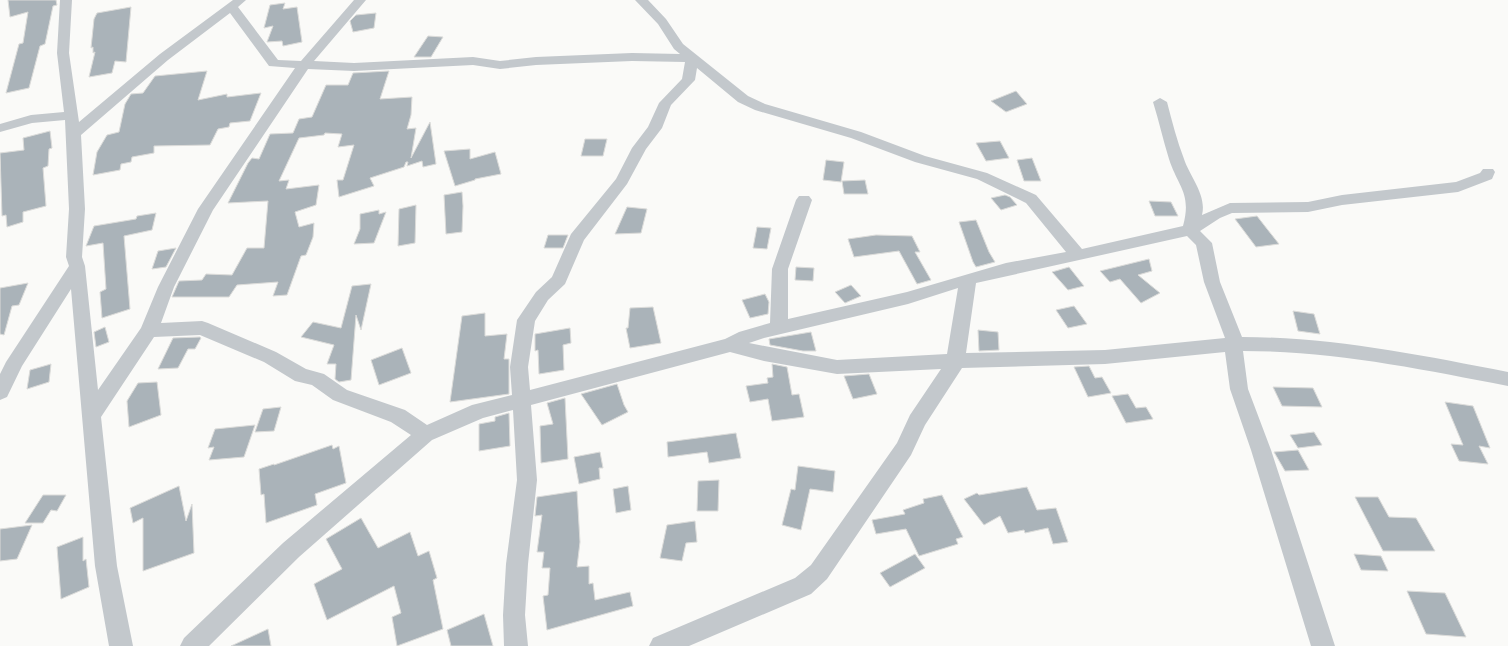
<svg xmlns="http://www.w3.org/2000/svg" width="1508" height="646" font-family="'Space Grotesk',sans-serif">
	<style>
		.building { fill: #aab3b9; stroke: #dcdcda }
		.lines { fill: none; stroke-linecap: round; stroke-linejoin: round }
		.minor { fill: #c3c8cc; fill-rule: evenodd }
	</style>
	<rect width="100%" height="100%" fill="#fafaf8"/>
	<g class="building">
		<polygon points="8,0 56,0 57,5 53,6 45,44 40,46 29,88 6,93 19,44 23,43 28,12 10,17"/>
		<polygon points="285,3 283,9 297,7 302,42 283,46 282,41 267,42 273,26 264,28 270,5"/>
		<polygon points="131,7 126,62 115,61 112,73 89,77 95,52 93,53 93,47 91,48 94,19 97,13"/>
		<polygon points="376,13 374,28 353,32 350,21 356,15"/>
		<polygon points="428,36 443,37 431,57 414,57"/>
		<polygon points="207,71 198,100 227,94 227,97 261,93 250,121 230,123 229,127 218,129 210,145 154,146 154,153 132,157 131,162 121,164 120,170 93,175 97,152 107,135 119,132 125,104 131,94 143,93 155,76"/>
		<polygon points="389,71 380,99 412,97 411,115 407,129 416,128 411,158 430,122 436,164 423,167 422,161 407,166 408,162 406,162 404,167 370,178 374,186 339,197 337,180 343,180 354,145 338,147 342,134 325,133 324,135 299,138 279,181 289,180 286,189 319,185 316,205 295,212 299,227 314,223 313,237 306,255 301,256 287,295 273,296 278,282 237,285 229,297 172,297 179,281 202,280 206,274 232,275 247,248 264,248 268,201 228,203 248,163 252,158 259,159 270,134 293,133 299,119 312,117 326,85 348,85 353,73"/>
		<polygon points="1016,91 1027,104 1006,112 991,101"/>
		<polygon points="50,131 52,148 49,149 48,166 43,168 46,206 23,212 23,222 7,227 6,215 2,216 0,153 24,150 23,138"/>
		<polygon points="585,139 607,139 603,156 581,156"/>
		<polygon points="1000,141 1009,158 986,161 976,143"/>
		<polygon points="470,149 470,159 495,152 501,174 475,179 475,180 455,186 444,151"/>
		<polygon points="1032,158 1041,181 1024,181 1017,160"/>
		<polygon points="826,160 844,162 841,182 823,180"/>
		<polygon points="865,180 868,194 844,194 842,181"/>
		<polygon points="462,192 463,206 462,232 446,234 444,195"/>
		<polygon points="1005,195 1010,197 1017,205 1001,210 991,198"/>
		<polygon points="1149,201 1171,202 1178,216 1155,216"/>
		<polygon points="416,205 415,243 398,246 399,209"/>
		<polygon points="627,207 647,209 641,233 615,234"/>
		<polygon points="379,210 379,214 386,212 374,243 354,244 360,229 360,214"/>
		<polygon points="156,213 152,230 124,236 130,309 102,318 100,292 106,289 103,243 86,246 94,226 136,219 137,216"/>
		<polygon points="1257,216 1264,225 1279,244 1256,247 1235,219"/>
		<polygon points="976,220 989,252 995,262 976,267 973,262 959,222"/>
		<polygon points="757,227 771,228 767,249 753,248"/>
		<polygon points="548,235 568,235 563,248 544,248"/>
		<polygon points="876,235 912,236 920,252 915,252 931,280 917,284 899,251 854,257 848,239"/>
		<polygon points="176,248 166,267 152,269 158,251"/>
		<polygon points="1149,259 1152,271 1138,275 1160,293 1141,303 1120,279 1110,282 1100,271"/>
		<polygon points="796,267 814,268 813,281 795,280"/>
		<polygon points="1069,267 1084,286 1068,290 1052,272"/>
		<polygon points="28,283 19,305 12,306 4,335 0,334 0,288"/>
		<polygon points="371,284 361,330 356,315 351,380 339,382 335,379 336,364 327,364 334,345 301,337 313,322 341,328 352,286"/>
		<polygon points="851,285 861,296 845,303 835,292"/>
		<polygon points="765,294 769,302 768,314 750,318 742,300"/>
		<polygon points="1074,306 1087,324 1068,328 1056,310"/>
		<polygon points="653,307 661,343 630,348 626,328 628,328 630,308"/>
		<polygon points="1293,311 1314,314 1320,334 1298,331"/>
		<polygon points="485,313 485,336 507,334 504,359 509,359 509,394 450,402 462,316"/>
		<polygon points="105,327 109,342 96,347 94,332"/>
		<polygon points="570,328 571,343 563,345 564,370 539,374 538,350 535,351 535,334"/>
		<polygon points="978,330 998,332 999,350 979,351"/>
		<polygon points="811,332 816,351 803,351 770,345 769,339"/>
		<polygon points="200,337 201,338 195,349 188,349 178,368 158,369 173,338"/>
		<polygon points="402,348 411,373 379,385 371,360"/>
		<polygon points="51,364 49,382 27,389 30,370"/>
		<polygon points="772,364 787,367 792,395 799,394 804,417 772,421 768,399 750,402 746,386 768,383 767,378 773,377"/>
		<polygon points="1089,366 1095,378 1102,377 1111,393 1088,397 1074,367"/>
		<polygon points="869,374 877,394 853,399 844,376"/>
		<polygon points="157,382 161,415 129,427 127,401 138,383"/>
		<polygon points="617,384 624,405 628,412 602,425 581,394"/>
		<polygon points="1273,387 1313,388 1322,407 1282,406"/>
		<polygon points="1128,394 1136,408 1146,407 1153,419 1126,423 1112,396"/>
		<polygon points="565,398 568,459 541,463 540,426 553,424 547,403"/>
		<polygon points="1445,402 1473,406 1490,448 1479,446 1488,464 1459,461 1451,444 1463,445"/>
		<polygon points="281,407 274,431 255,432 263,409"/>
		<polygon points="509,413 510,446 479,451 479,424 495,421 495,417"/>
		<polygon points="255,425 244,457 209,460 214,447 208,448 215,429"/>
		<polygon points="1314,432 1322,445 1298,448 1290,435"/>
		<polygon points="736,433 741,458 709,463 707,452 668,457 667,442"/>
		<polygon points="332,445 333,449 339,446 346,483 315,494 317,505 266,523 264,494 261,495 259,469 274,464 274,465"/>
		<polygon points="1298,450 1309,470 1285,471 1274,452"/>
		<polygon points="600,452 603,468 599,468 600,479 579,484 574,457"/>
		<polygon points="798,466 835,471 833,492 810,489 801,530 782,525 791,489 795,490"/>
		<polygon points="719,480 718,511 697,511 698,481"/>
		<polygon points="179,486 186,521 192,504 194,553 143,571 143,518 133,523 130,508"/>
		<polygon points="628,486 631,510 616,513 613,489"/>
		<polygon points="1027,487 1037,510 1056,508 1068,542 1053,544 1048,528 1025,533 1024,530 1008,533 1000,516 984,525 964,499 977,493 979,495"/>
		<polygon points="577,491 580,542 577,567 589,566 589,584 593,583 595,600 630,592 633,606 547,630 543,596 548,595 550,568 542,568 544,552 537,552 542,515 535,516 537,497"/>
		<polygon points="43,495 66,495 57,511 51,510 43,523 25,523"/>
		<polygon points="942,495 963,537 956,539 958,544 919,556 906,529 876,534 872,520 905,514 903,510 924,503 923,499"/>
		<polygon points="1355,497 1378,497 1389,517 1416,518 1435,551 1383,551"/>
		<polygon points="361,518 378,548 410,532 418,556 429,551 437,578 433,580 443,629 397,646 392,617 401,613 394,586 327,620 314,584 342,569 326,539"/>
		<polygon points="695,521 697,542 686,543 682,561 660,558 667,525"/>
		<polygon points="32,525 17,559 0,561 0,529"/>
		<polygon points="83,537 83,561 86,559 89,587 61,599 57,547"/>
		<polygon points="915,554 925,568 890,587 880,573"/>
		<polygon points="1354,554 1381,556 1388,571 1361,570"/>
		<polygon points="1407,591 1445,593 1466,637 1426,634"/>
		<polygon points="484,614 493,646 451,646 447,630"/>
		<polygon points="268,629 271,646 231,646"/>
	</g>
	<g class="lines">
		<path class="minor" d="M60,0h12l-3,53 10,69 81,-68 73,-54h13l-8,7 40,53 23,1 53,-61h12l-52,61 40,2 119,-6 27,4 36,-4 96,-4 48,1 -6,-5 -16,-25 -23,-24h13l18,19 17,25 65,52 17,8 96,28 64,24 62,17 49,22 46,54 101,-23c9,-33 -5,-39 -14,-67 -6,-19 -10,-38 -16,-57l7,-4 7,4c5,19 10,39 17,57 6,18 23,36 18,56l28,-12 78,-1 34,-7 114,-13 24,-9 3,-4h10l2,3 -3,7 -34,13 -116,13 -34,7 -76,1 -12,5 -20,13 12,12 8,39 22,55c90,0 178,18 266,35v14c-88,-17 -175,-35 -265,-35l5,38 23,61 64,196h-24l-60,-196 -21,-61 -5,-37 -120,12 -143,4 -37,57 -14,30 -84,124 -16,15 -122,52h-40l4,-8 142,-60 16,-13 86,-122 13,-28 31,-46 -104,5 -73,-13 -34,-9 -199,53 6,75 -9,84 -3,51 3,31h-24l-1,-31 3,-51 11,-84 -4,-70 -30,8 -51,22 -133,117 -90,89h-29l4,-8 99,-95 128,-108 -20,-13 -58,-22 -21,-15 -17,-4 -31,-19 -64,-27 -46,2 -53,80 16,149 16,80h-24l-14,-80 -24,-277 -49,77 -15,31 -7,3v-26l6,-12 63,-96 -3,-9 3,-48 -4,-89 -33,3 -32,9v-8l31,-9 33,-3 -7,-59zM230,13l39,53 26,2 -97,141 -40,78 -17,41 -43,62 -13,-124 -3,-9 3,-48 -4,-74 87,-75zM632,61l53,1 -3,17 -23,24 -11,24 -16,21 -16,31 -45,55 -19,43 -16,15 -19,28 -7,47 2,28 -40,10 -45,20 -22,-15 -58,-20 -23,-16 -18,-5 -30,-17 -68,-29 -6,-2 -41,2 13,-36 39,-77 95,-141 46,2 119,-6 27,4 36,-4zM697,68l41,34 17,8 96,28 64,24 62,17 49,24 40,49 -60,11 -99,29 -119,27v-50l24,-69 -3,-4h-10l-3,4 -24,69 -2,54 -31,9 -14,7 -195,51 -2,-23 7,-46 13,-21 17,-16 19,-44 43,-56 19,-35 16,-21 9,-23 24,-25zM1187,236l9,9 8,37 21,56 -120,12 -139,3 10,-70zM958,288l-11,66 -110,6 -88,-17 15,-5 144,-34z"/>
	</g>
</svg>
